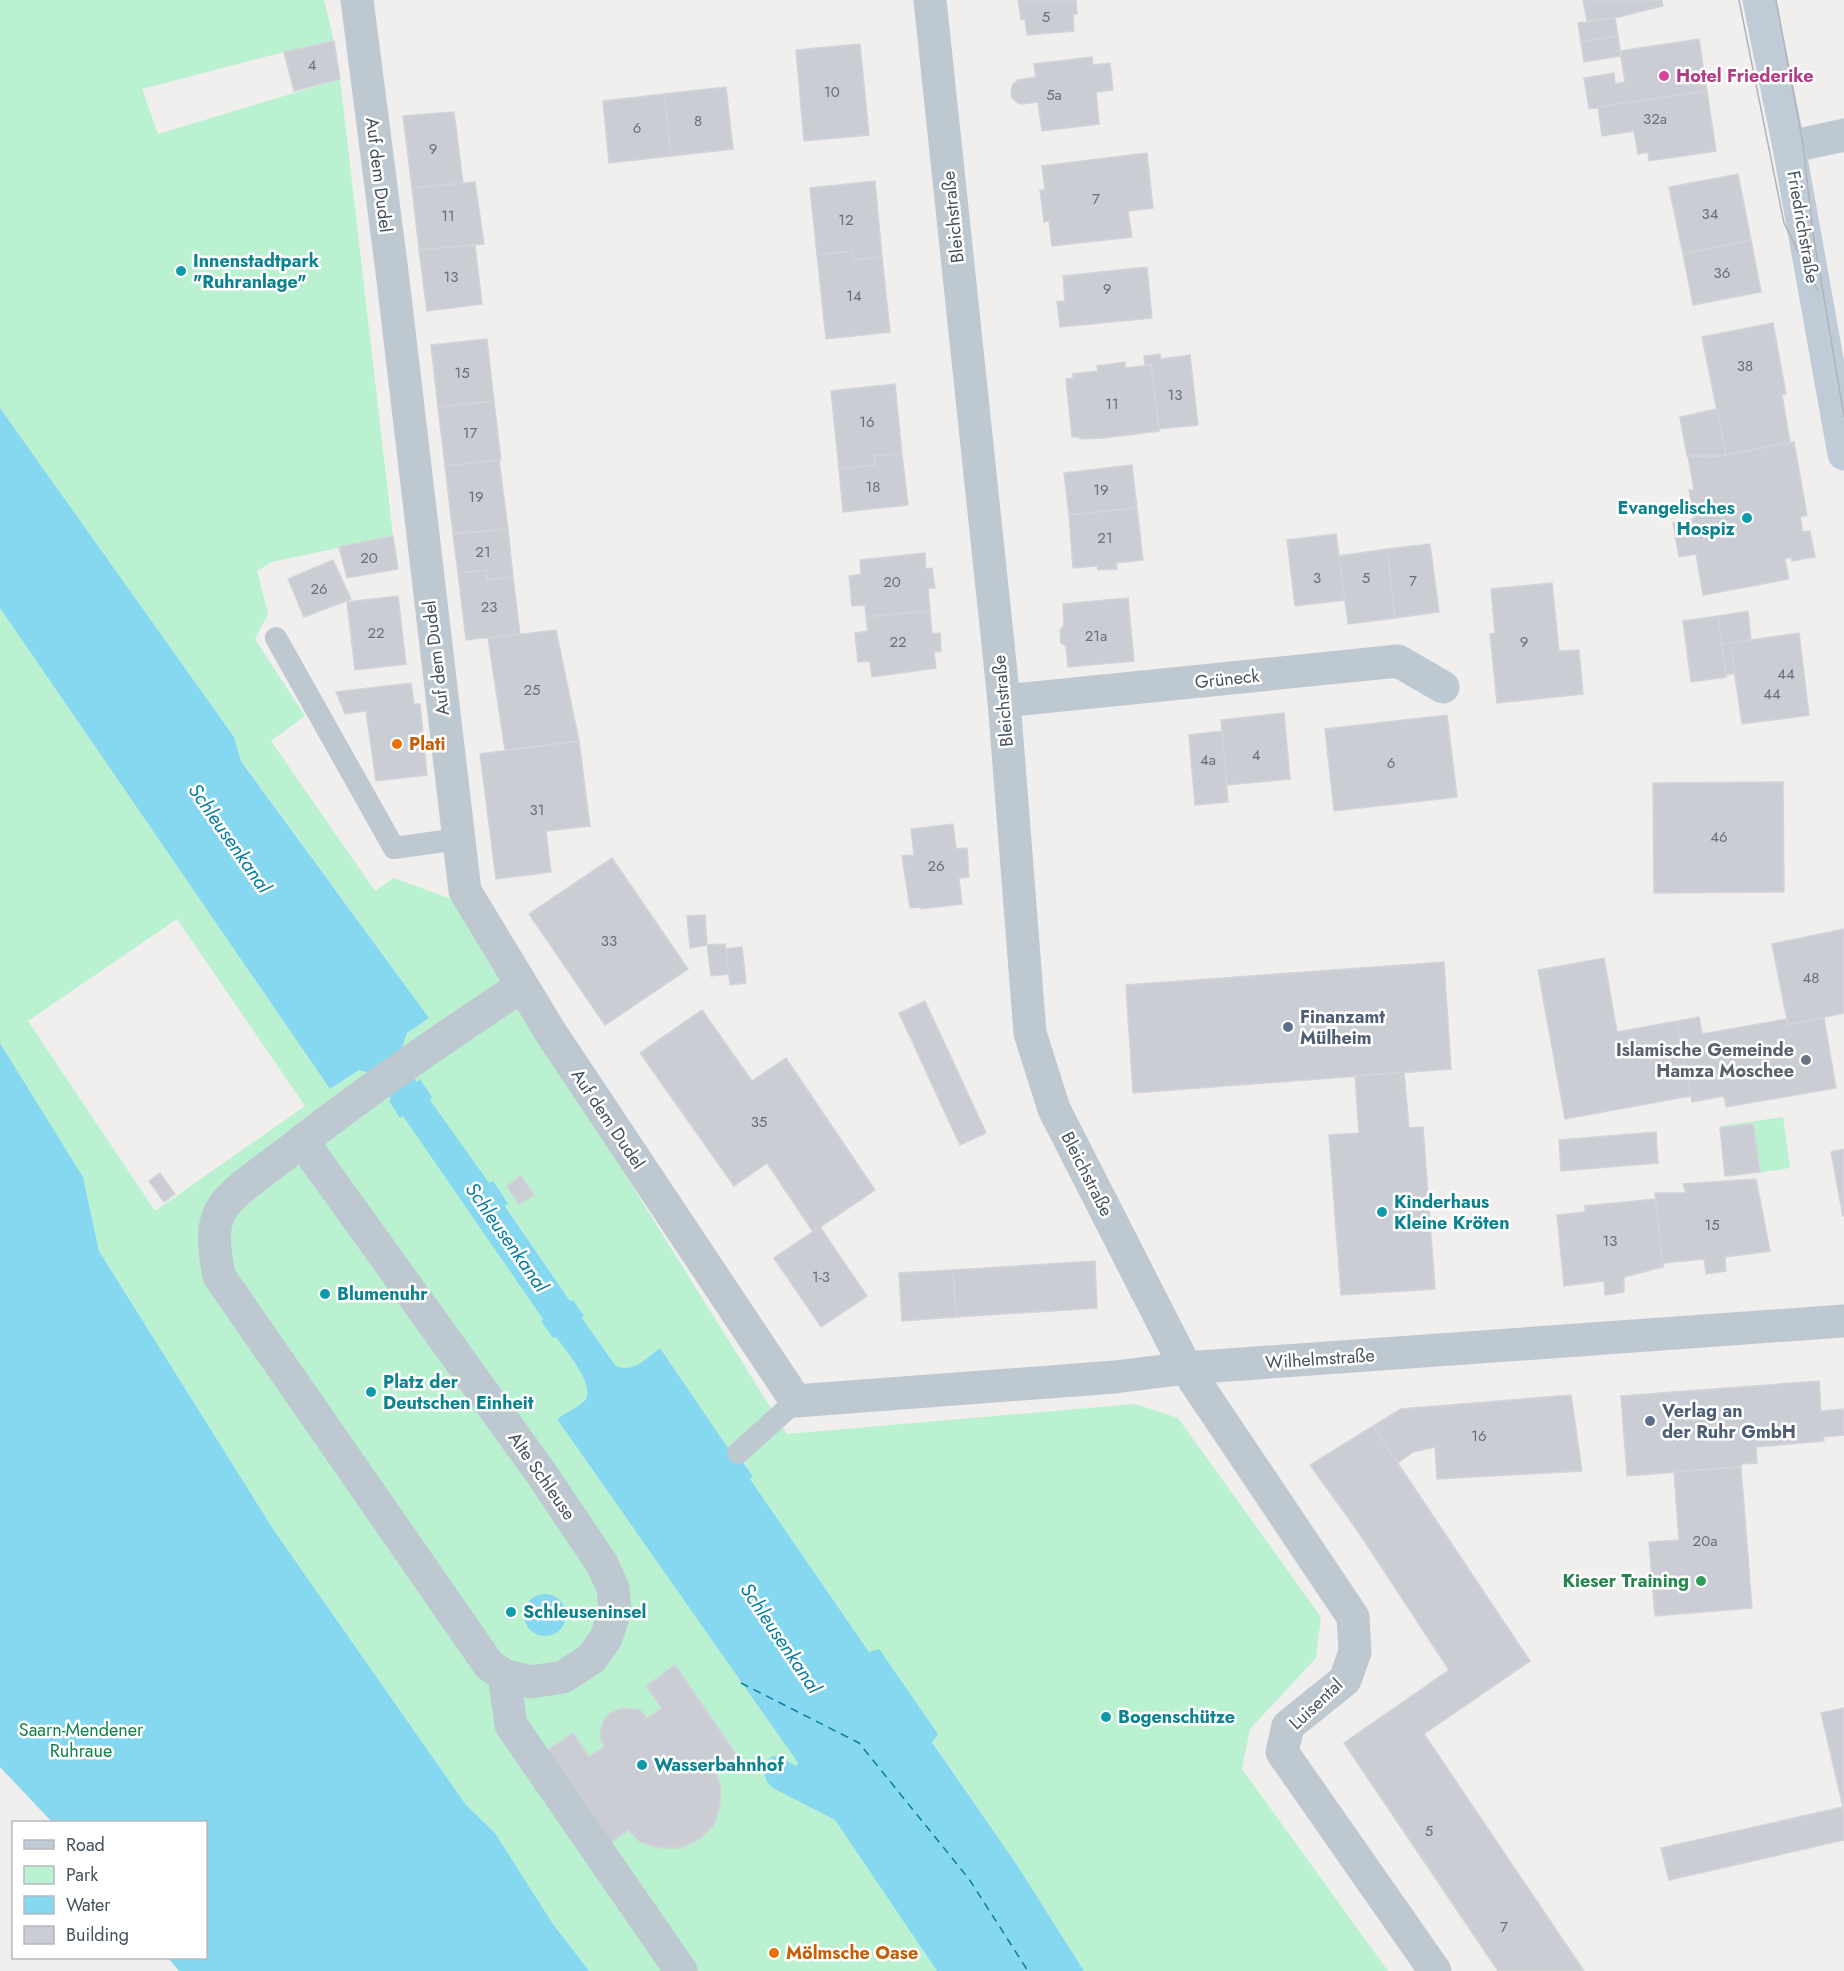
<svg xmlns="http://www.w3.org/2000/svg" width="1844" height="1971" font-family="Jost,sans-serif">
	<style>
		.green { fill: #baf1d0; fill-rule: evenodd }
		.water { fill: #85d8f0 }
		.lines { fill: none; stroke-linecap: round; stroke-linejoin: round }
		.ferry { stroke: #077d9f; stroke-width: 1.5; stroke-dasharray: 8 6; stroke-linecap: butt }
		.building { fill: #cacdd3; stroke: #d2d4da; stroke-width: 1.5 }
		.service { stroke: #bec8d1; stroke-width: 22 }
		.minor { stroke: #bec8d1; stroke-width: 33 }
		.secondary { stroke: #c0cbd8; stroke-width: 33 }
		.tram { stroke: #b0b3b9; stroke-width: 1.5 }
		.hotel-dot { fill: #d1479c; stroke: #fff; stroke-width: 2 }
		.culture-dot { fill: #0f9aa8; stroke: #fff; stroke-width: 2 }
		.food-dot { fill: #e8710a; stroke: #fff; stroke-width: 2 }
		.service-dot { fill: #5c6f8a; stroke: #fff; stroke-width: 2 }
		.worship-dot { fill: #6b7280; stroke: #fff; stroke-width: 2 }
		.leisure-dot { fill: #2e9e5b; stroke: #fff; stroke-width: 2 }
		.labels { text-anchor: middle; stroke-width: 5; stroke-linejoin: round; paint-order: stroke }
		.number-label { font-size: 15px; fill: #66707a }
		.hotel-label { font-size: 18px; font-weight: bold; fill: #b23c85; stroke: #fff; text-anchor: start }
		.street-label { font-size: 18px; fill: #45515c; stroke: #fff }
		.culture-label { font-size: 18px; font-weight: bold; fill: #0d838f; stroke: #fff; text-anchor: start }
		.food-label { font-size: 18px; font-weight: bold; fill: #c56008; stroke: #fff; text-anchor: start }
		.service-label { font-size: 18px; font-weight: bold; fill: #4e5e75; stroke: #fff; text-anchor: start }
		.worship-label { font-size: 18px; font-weight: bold; fill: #5b616d; stroke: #fff; text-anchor: end }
		.leisure-label { font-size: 18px; font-weight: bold; fill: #27864d; stroke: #fff; text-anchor: end }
		.park-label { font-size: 18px; fill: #12814b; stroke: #fff }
		.water-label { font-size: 20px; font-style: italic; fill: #077d9f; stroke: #fff }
	</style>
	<rect width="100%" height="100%" fill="#f1eeee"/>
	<g class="green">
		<path d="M0,0h324l10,41 -50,11 -142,37 16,45 182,-55 53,457 -121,26 -15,9 11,43 -13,25 50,77 -34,25 104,150 19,-13 60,22 333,534 348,-30 43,14 143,199 -5,41 -66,71 -8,40 146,202h-304l-67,-106 -85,-124 6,-7 -59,-84 -10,2 -119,-173 3,-3 -9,-14 -5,2 -79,-116c-14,10 -28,27 -45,17l-33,-47 2,-2 -11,-16 -3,1 -65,-96 3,-3 -15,-21 -4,3 -60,-85 3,-2 -12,-17 -3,2 -18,-26 8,-23 22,-15 -188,-258 -7,-23 -234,-329z"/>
		<path d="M0,608l330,481 29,-19 15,3 18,26 -3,1 11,18 3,-3 141,205h-2l12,18 2,-1c9,13 40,48 29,62 -6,8 -19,14 -28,20l241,344 -1,4 -12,-8 -21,6v9l45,31 26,15 102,151h-348l-36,-47 -58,-91 -29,-28 -193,-276 -174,-278 -16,-74 -83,-134zM177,919l128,187 -150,105 -127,-190z"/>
		<polygon points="1783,1117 1790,1168 1727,1177 1720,1126"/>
	</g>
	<g class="water">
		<path d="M0,408l234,329 7,24 188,257 -22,15 -8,23 18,26 3,-3 12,18 -2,3 59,83 4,-2 15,22 -3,3 65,95 3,-1 11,16 -2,2 33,47c17,10 31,-7 45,-17l79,116 4,-2 10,14 -3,3 119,173 10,-3 59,85 -6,8 85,123 67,106h-147l-102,-151 -62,-32c-7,-6 -10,-13 -9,-23l8,-9h6l18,10 2,-3 -241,-344c8,-6 22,-12 28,-19 11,-15 -20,-50 -29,-63l-3,1 -12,-17 2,-2 -140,-203 -3,2 -11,-17 2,-3 -17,-24 -15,-4 -29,19 -330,-481z"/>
		<polygon points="0,1043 83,1177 99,1251 273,1529 466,1805 495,1833 553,1924 589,1971 179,1971 168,1958 206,1958 206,1822 52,1822 0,1767"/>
		<circle cx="545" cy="1615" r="21"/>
	</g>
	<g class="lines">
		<polyline class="ferry" points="741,1683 859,1743 969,1879 1028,1971"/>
	</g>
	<g class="building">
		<polygon points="1018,0 1076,0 1077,14 1073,14 1074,31 1027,35 1025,19 1021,20"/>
		<polygon points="1583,0 1662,0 1663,6 1615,18 1587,21"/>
		<polygon points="1615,18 1618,36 1581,42 1578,23"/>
		<polygon points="1618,36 1621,56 1584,62 1581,42"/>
		<polygon points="1699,39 1707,91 1589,109 1584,78 1614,73 1615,84 1625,82 1620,51"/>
		<polygon points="334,41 340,79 294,91 284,52"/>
		<polygon points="860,44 869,135 804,141 796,50"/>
		<polygon points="1092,57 1093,65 1110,63 1113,90 1096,92 1099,124 1042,131 1038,102 1023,104 1018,103 1012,98 1011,90 1013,84 1018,80 1036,77 1034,64"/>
		<polygon points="726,87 733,149 671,156 664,94"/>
		<polygon points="1707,91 1716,151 1649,161 1648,152 1638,154 1634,131 1602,136 1598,107"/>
		<polygon points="664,94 671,156 609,163 603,101"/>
		<polygon points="454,112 463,183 412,188 403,116"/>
		<polygon points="1147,153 1153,208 1128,211 1132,237 1052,246 1049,221 1044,222 1040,190 1045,190 1042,166"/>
		<polygon points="1738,174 1751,240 1683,254 1669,187"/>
		<polygon points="875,181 882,257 853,260 852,251 817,255 810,188"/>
		<polygon points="475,182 484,244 419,250 412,188"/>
		<polygon points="1751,240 1761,292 1693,305 1683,254"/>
		<polygon points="475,245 482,304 427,311 419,250"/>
		<polygon points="852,251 853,260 882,257 890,332 826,339 817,255"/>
		<polygon points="1147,267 1152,318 1060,327 1057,302 1065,301 1063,276"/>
		<polygon points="1773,323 1786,394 1782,395 1790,442 1726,455 1702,337"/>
		<polygon points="487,339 494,401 438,407 431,345"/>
		<polygon points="1160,354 1161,359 1190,355 1198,425 1159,429 1151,365 1145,365 1144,356"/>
		<polygon points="1125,362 1125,368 1151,365 1159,431 1103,438 1080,439 1080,437 1072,437 1066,379 1073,378 1073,374 1098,371 1097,366"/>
		<polygon points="895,384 902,454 874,456 876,465 839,469 831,391"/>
		<polygon points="494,401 501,460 445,466 438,407"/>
		<polygon points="1717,409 1726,455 1687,456 1680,417"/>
		<polygon points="1794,442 1807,515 1800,517 1803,532 1810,531 1815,557 1792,561 1791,557 1785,559 1789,579 1703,595 1696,554 1679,557 1673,523 1694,519 1689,490 1694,490 1688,456 1717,457"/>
		<polygon points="902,454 908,505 843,512 839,469 876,465 874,456"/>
		<polygon points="499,460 508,529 453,534 445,466"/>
		<polygon points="1132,465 1137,508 1069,515 1064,473"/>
		<polygon points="1137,508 1143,560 1116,563 1117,569 1098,570 1097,566 1073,568 1069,515"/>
		<polygon points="508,529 513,577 487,580 486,570 458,573 453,534"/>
		<polygon points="1336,534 1345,600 1295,606 1287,540"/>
		<polygon points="393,536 398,569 347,578 339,547"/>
		<polygon points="1430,544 1439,612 1395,618 1387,549"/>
		<polygon points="1387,549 1395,618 1348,624 1339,556"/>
		<polygon points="925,553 926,569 932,568 935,588 928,588 930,611 866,617 865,605 852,606 849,576 861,574 860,560"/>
		<polygon points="333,560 351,599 304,617 288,579"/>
		<polygon points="486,570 487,580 513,577 520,634 466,640 458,573"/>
		<polygon points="1552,583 1559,651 1579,650 1583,694 1497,703 1490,634 1495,633 1491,589"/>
		<polygon points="398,596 406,664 355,670 347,602"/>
		<polygon points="1128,598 1134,661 1068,667 1066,646 1061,643 1060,630 1064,625 1063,604"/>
		<polygon points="930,611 932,634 940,633 941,651 934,652 936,668 872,677 870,661 858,662 855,633 868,631 866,617"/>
		<polygon points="1748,611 1751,640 1722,644 1718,616"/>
		<polygon points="1718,616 1726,677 1691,682 1683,621"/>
		<polygon points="556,630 579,741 505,750 488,638"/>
		<polygon points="1799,633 1809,715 1742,724 1730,643"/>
		<polygon points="1730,643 1735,673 1726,675 1722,644"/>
		<polygon points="411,683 414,704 420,704 427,775 376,781 366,711 345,714 336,692"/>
		<polygon points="1284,713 1290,779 1227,785 1221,720"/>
		<polygon points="1447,715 1457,797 1334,811 1325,729"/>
		<polygon points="1222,731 1228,802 1195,805 1189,735"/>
		<polygon points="579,741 590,826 546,831 551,872 496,879 480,754"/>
		<polygon points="1783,782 1784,892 1654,893 1653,783"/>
		<polygon points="953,824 956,849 967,848 969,877 959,878 962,904 921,909 921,907 910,908 902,856 914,855 911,829"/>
		<polygon points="612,858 688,969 605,1025 529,914"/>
		<polygon points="705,915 707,945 690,948 687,916"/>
		<polygon points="1844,929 1844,1013 1788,1025 1772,944"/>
		<polygon points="725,944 729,974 711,976 707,945"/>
		<polygon points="742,947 746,983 730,985 726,949"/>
		<polygon points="1604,958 1617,1032 1677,1021 1691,1096 1565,1119 1538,970"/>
		<polygon points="1444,962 1451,1069 1133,1093 1126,985"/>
		<polygon points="925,1001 986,1133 960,1145 899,1013"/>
		<polygon points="702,1010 752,1081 786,1058 875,1190 813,1232 767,1163 734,1186 640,1053"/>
		<polygon points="1699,1017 1702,1034 1787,1019 1788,1025 1824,1018 1836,1088 1726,1107 1724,1096 1692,1102 1677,1021"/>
		<polygon points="1404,1072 1409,1128 1423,1127 1435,1289 1341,1295 1329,1135 1359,1133 1355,1076"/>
		<polygon points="1753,1124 1760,1172 1725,1176 1720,1128"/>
		<polygon points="1656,1132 1658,1163 1561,1171 1559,1140"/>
		<polygon points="1844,1149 1844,1216 1843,1216 1831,1152"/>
		<polygon points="160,1173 175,1194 164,1202 149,1181"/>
		<polygon points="521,1176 534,1195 519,1204 507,1186"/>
		<polygon points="1756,1179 1770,1251 1725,1257 1726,1271 1706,1274 1704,1259 1664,1263 1663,1267 1655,1193 1686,1193 1683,1184"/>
		<polygon points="1655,1199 1663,1267 1624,1277 1624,1292 1605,1295 1604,1281 1564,1286 1557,1215 1585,1212 1585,1206"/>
		<polygon points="820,1227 867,1296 821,1327 774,1258"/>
		<polygon points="1095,1261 1097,1308 956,1317 953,1270"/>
		<polygon points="953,1270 956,1317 902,1321 899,1273"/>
		<polygon points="1819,1381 1821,1411 1844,1409 1844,1435 1823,1437 1824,1441 1756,1447 1757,1463 1741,1464 1741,1467 1627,1476 1621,1396"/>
		<polygon points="1571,1395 1582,1471 1437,1479 1435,1447 1413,1452 1398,1463 1373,1426 1401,1409"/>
		<polygon points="1373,1426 1530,1661 1424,1734 1584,1971 1498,1971 1344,1743 1449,1670 1359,1533 1310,1465"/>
		<polygon points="1741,1467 1752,1608 1655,1616 1649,1542 1679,1540 1674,1472"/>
		<polygon points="675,1665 738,1757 716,1772 721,1788 720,1806 714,1825 700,1839 681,1848 660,1848 640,1842 629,1830 610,1843 547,1751 573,1733 589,1757 604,1747 600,1738 601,1729 604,1720 611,1713 621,1708 631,1709 640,1710 647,1718 662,1708 646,1686"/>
		<polygon points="1844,1708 1844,1806 1843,1807 1821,1713"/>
		<polygon points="1843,1807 1844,1840 1669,1880 1661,1848"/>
	</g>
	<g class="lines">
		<g class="service">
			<polyline points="276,638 394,848 458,839"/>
			<polyline points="738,1453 796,1401"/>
		</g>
		<g class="minor">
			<polyline points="357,0 393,280 465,891 551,1033 796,1401 1115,1377 1186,1368 1844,1321"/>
			<polyline points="930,0 1004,701 1030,1033 1054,1109 1186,1368 1353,1617 1355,1652 1345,1680 1288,1726 1282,1752 1435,1971"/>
			<polyline points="1789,147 1844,135"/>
			<polyline points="1004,701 1398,661 1443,687"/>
			<path d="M302,1141l241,335 59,88 11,24 2,23 -9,27 -14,20 -29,19 -32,5 -27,-7 -15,-10 -270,-389c-4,-23 -10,-50 5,-71 13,-17 49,-41 67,-55 74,-59 152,-112 231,-164"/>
			<polyline points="504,1675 511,1725 681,1971"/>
		</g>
		<polyline class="secondary" points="1759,0 1789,147 1844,454"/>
		<g class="tram">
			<polyline points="1739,0 1784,223 1818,291"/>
			<polyline points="1776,0 1803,144 1813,233 1844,416"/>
		</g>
	</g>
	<circle class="hotel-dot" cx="1664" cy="76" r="6"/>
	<g class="culture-dot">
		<circle cx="181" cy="271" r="6"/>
		<circle cx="1747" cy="518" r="6"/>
		<circle cx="1382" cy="1212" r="6"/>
		<circle cx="325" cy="1294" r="6"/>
		<circle cx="371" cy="1392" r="6"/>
		<circle cx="511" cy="1612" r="6"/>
		<circle cx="1106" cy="1717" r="6"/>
		<circle cx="642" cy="1765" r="6"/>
	</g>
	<g class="food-dot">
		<circle cx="397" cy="744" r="6"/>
		<circle cx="774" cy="1953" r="6"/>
	</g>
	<g class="service-dot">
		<circle cx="1288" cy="1027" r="6"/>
		<circle cx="1650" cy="1421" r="6"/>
	</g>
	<circle class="worship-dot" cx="1806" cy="1060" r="6"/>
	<circle class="leisure-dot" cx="1701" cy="1581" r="6"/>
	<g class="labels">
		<g class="number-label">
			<text x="1046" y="22">5</text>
			<text x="312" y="70">4</text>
			<text x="832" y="97">10</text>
			<text x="1054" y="100">5a</text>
			<text x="1655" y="124">32a</text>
			<text x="698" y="126">8</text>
			<text x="637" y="133">6</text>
			<text x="433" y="154">9</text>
			<text x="1096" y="204">7</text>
			<text x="1710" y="219">34</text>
			<text x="448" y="221">11</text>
			<text x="846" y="225">12</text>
			<text x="1722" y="278">36</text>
			<text x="451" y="282">13</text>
			<text x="1107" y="294">9</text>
			<text x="854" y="301">14</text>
			<text x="1745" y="371">38</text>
			<text x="462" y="378">15</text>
			<text x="1175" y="400">13</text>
			<text x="1112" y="409">11</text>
			<text x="867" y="427">16</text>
			<text x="470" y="438">17</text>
			<text x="873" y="492">18</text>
			<text x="1101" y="495">19</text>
			<text x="476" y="502">19</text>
			<text x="1105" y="543">21</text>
			<text x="483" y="557">21</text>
			<text x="369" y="563">20</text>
			<text x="1317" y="583">3</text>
			<text x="1366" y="583">5</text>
			<text x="1413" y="586">7</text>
			<text x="892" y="587">20</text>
			<text x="319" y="594">26</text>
			<text x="489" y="612">23</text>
			<text x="376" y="638">22</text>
			<text x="1096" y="641">21a</text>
			<text x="898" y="647">22</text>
			<text x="1524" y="647">9</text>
			<text x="1786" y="679">44</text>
			<text x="532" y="695">25</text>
			<text x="1772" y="699">44</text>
			<text x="1256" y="760">4</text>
			<text x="1208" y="765">4a</text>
			<text x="1391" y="768">6</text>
			<text x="537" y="815">31</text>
			<text x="1719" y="842">46</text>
			<text x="936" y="871">26</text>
			<text x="609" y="946">33</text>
			<text x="1811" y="983">48</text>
			<text x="759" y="1127">35</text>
			<text x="1712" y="1230">15</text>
			<text x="1610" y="1246">13</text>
			<text x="821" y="1282">1-3</text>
			<text x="1479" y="1441">16</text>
			<text x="1705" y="1546">20a</text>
			<text x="1429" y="1836">5</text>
			<text x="1504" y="1932">7</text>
		</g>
		<g class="hotel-label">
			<text x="1676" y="82">Hotel Friederike</text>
		</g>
		<g class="street-label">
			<text transform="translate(379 175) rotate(83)" y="6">Auf dem Dudel</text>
			<text transform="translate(953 217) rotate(-96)" y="6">Bleichstraße</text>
			<text transform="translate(1803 227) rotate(80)" y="6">Friedrichstraße</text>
			<text transform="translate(436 658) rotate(-97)" y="6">Auf dem Dudel</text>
			<text transform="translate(1227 679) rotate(-6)" y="6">Grüneck</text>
			<text transform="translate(1003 701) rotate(-95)" y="6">Bleichstraße</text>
			<text transform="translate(608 1119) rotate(56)" y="6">Auf dem Dudel</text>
			<text transform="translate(1087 1174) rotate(63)" y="6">Bleichstraße</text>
			<text transform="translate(1320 1359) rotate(-4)" y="6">Wilhelmstraße</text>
			<text transform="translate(542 1476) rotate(55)" y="6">Alte Schleuse</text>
			<text transform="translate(1316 1704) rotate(-43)" y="6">Luisental</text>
		</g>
		<g class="culture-label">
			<text x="193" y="267">Innenstadtpark<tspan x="193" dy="21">"Ruhranlage"</tspan></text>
			<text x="1735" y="514" text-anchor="end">Evangelisches<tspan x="1735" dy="21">Hospiz</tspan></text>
			<text x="1394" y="1208">Kinderhaus<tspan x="1394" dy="21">Kleine Kröten</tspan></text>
			<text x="337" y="1300">Blumenuhr</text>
			<text x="383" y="1388">Platz der<tspan x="383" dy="21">Deutschen Einheit</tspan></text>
			<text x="523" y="1618">Schleuseninsel</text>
			<text x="1118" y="1723">Bogenschütze</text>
			<text x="654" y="1771">Wasserbahnhof</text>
		</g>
		<g class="food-label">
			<text x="409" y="750">Plati</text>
			<text x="786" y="1959">Mölmsche Oase</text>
		</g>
		<g class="service-label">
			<text x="1300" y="1023">Finanzamt<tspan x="1300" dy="21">Mülheim</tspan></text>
			<text x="1662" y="1417">Verlag an<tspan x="1662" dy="21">der Ruhr GmbH</tspan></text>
		</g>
		<g class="worship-label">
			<text x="1794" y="1056">Islamische Gemeinde<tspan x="1794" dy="21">Hamza Moschee</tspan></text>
		</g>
		<g class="leisure-label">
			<text x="1689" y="1587">Kieser Training</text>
		</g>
		<g class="park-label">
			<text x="81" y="1736">Saarn-Mendener<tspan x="81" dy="21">Ruhraue</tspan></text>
		</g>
		<g class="water-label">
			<text transform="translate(230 838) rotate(55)" y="7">Schleusenkanal</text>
			<text transform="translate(507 1237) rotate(55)" y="7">Schleusenkanal</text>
			<text transform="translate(781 1638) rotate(56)" y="7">Schleusenkanal</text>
		</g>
	</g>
	<rect x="12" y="1821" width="195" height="138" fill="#ffffff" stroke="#b5b9be" stroke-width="1.5"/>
	<rect x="24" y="1840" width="30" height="9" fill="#c0cbd8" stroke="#b5b9be" stroke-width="1.5"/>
	<text x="66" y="1851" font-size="18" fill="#45515c">Road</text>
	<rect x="24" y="1866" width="30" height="18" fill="#baf1d0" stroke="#b5b9be" stroke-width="1.5"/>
	<text x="66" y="1881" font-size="18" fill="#45515c">Park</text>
	<rect x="24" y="1896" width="30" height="18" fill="#85d8f0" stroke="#b5b9be" stroke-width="1.5"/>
	<text x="66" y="1911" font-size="18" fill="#45515c">Water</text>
	<rect x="24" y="1926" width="30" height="18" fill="#cacdd3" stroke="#b5b9be" stroke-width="1.5"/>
	<text x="66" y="1941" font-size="18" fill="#45515c">Building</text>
</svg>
